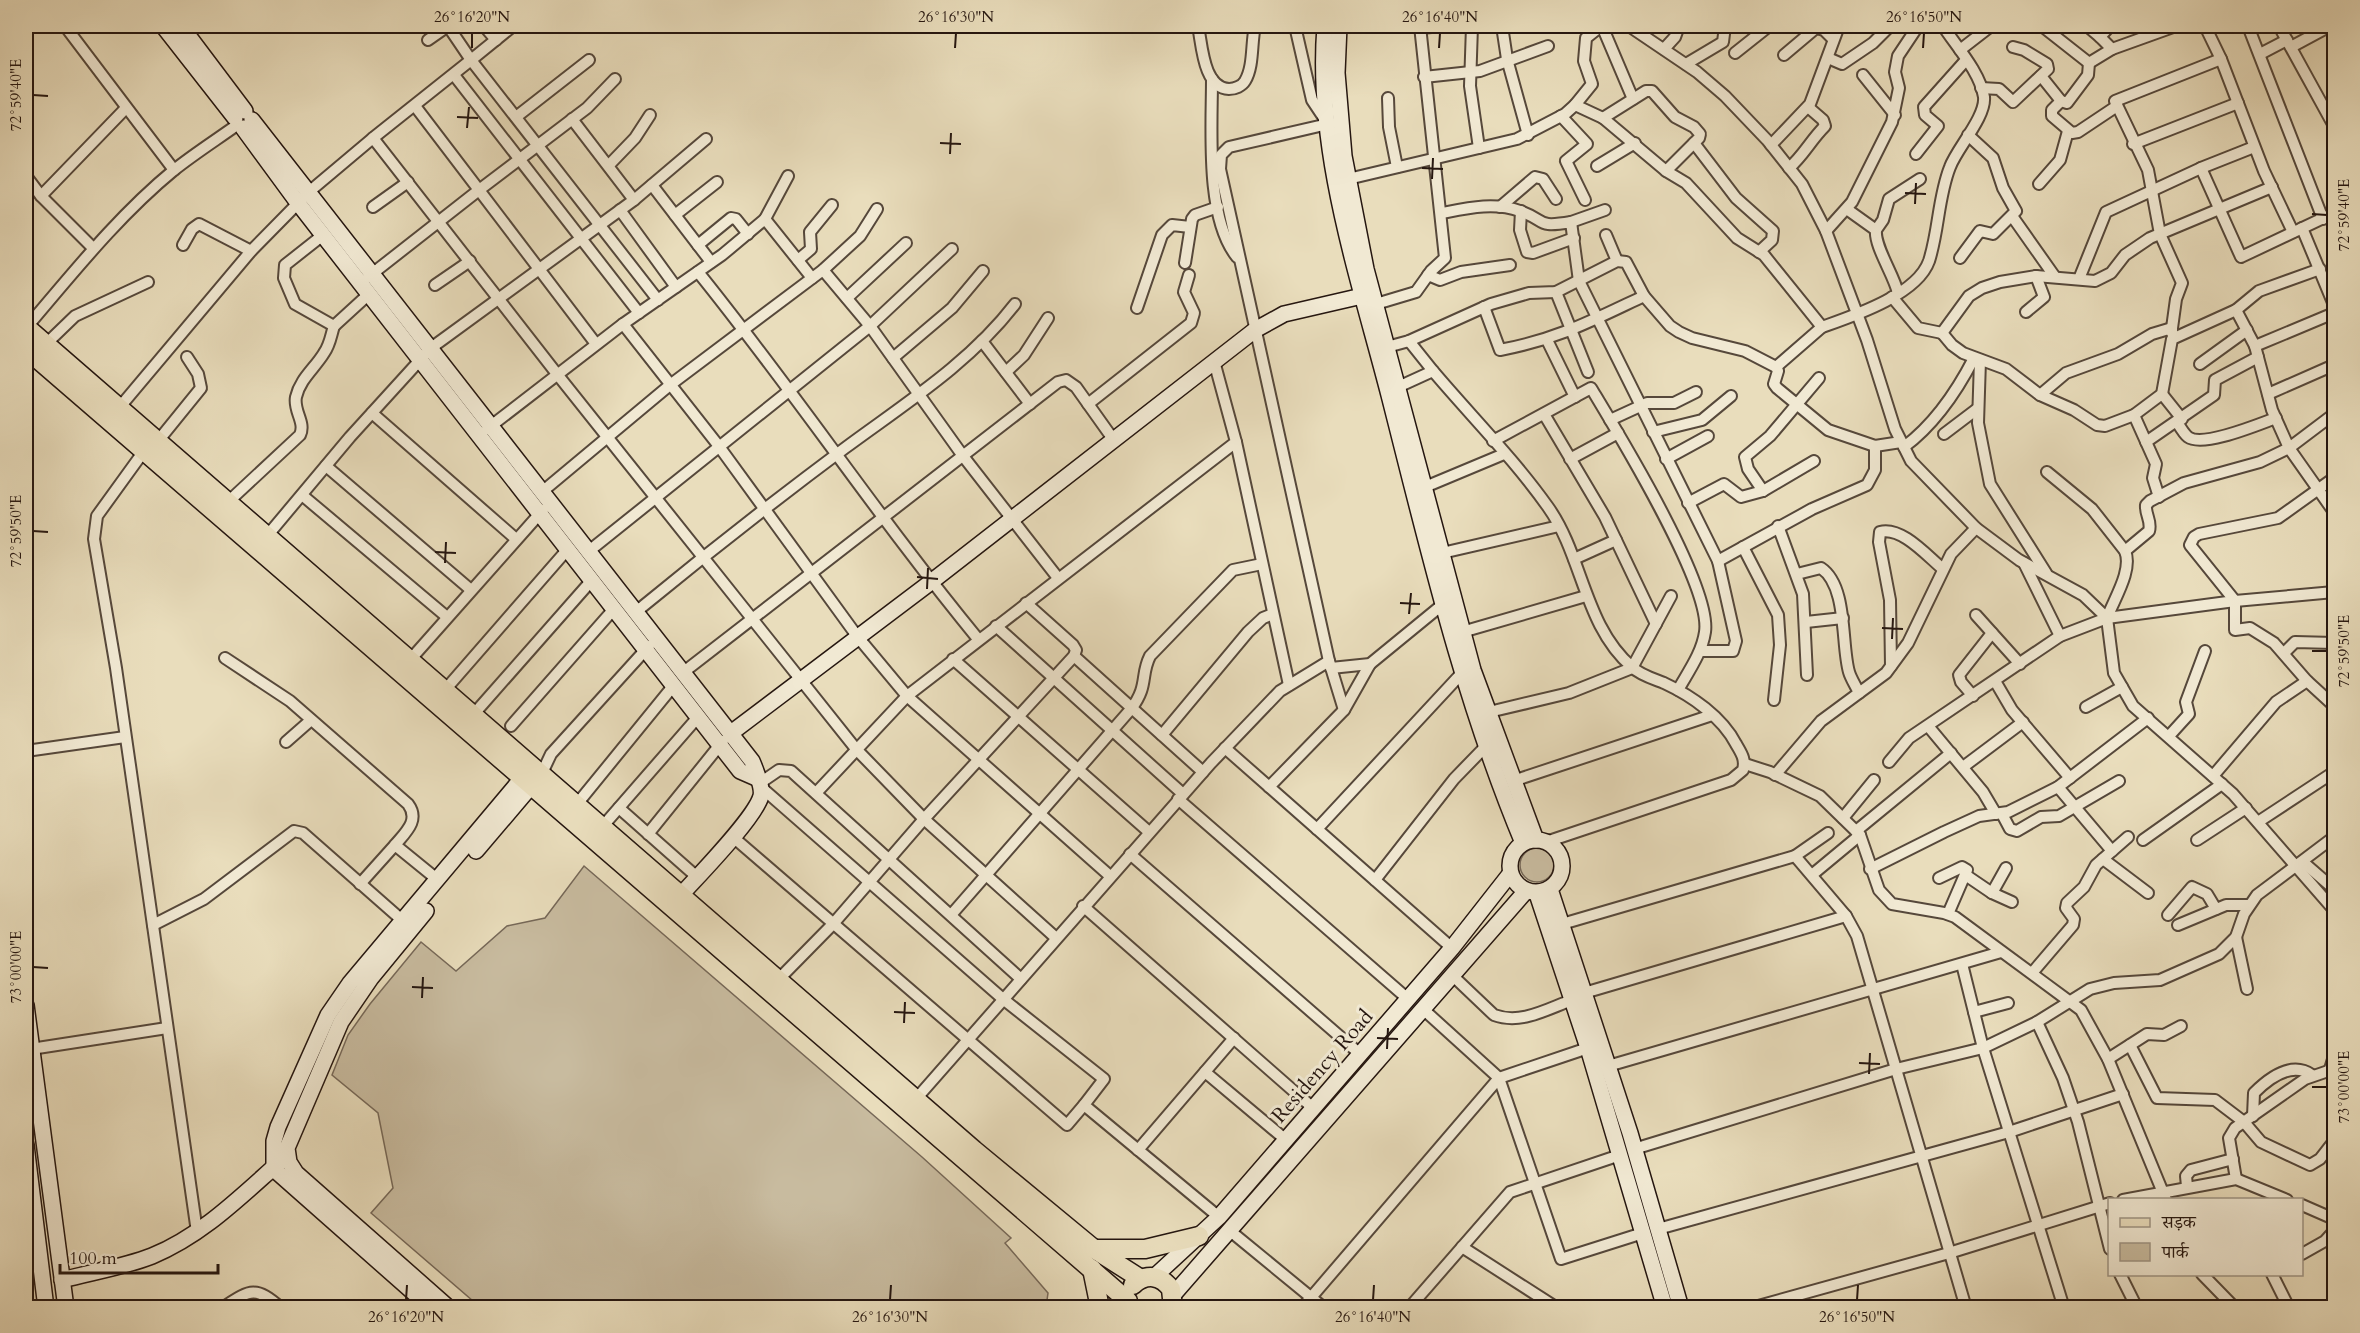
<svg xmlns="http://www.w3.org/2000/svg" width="2360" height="1333" font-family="Cardo,'Noto Serif Devanagari',serif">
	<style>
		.green { fill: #c8bb9f; stroke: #766858; stroke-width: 1.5 }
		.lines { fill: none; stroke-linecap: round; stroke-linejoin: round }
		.street-casing { stroke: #56483b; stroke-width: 14 }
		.secondary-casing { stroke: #251610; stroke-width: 18 }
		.primary-casing { stroke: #251610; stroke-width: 21 }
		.street { stroke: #f1e9d3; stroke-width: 10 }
		.secondary { stroke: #f1e9d3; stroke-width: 15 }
		.primary { stroke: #e9ddbc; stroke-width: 18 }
		.ticks { fill: none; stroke: #251610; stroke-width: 2 }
		.labels { text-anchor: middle; stroke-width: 6; stroke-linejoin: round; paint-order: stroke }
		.street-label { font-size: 21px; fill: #251610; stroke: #f1e9d3 }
		.neatline { fill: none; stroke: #251610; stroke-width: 2 }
		.ticks-label { font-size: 15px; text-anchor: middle; fill: #251610 }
	</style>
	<rect width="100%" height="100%" fill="#e9ddbc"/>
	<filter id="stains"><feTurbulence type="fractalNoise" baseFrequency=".00333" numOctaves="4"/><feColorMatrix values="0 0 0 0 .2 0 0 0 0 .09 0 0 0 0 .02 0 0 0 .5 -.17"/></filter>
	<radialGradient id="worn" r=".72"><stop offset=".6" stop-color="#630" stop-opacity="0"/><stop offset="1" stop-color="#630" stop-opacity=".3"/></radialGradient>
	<g class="green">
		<circle cx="1537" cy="865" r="17"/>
		<polygon points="584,866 922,1157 1011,1238 1005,1243 1048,1293 1046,1307 480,1307 371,1213 393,1188 378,1113 332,1075 348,1035 370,1004 421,942 456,971 507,926 545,918"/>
	</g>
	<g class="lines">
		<defs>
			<g id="street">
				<polyline points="65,26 174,170"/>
				<polyline points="484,26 496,40"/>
				<path d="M1198,26c4,18 5,62 31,63 6,0 13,-3 16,-8 9,-15 6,-38 10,-55"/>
				<polyline points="1295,26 1312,100 1328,124 1229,147 1221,155 1220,169 1329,661 1344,710"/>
				<polyline points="1472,26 1470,86 1479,148"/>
				<polyline points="1502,26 1507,59 1528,135"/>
				<polyline points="1602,26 1633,99"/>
				<polyline points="1629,26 1697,72 1725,96 1767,140 1802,184 1826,231 1867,340 1895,429 1911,461 1976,528 2019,560 2083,595 2107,618 2114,673 2133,706 2233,794 2334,910"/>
				<polyline points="2042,26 2089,63 2112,49"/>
				<polyline points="2087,26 2100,37 2110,26"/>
				<polyline points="2205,26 2221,59 2264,171 2293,232"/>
				<polyline points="2248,26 2323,219"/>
				<polyline points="2279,26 2334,126"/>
				<polyline points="1420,28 1443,26"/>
				<polyline points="2100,37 2112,49 2176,26"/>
				<polyline points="428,40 448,26 471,60 513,26"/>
				<polyline points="2291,47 2330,26"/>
				<polyline points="1664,49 1675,37 1679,26"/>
				<polyline points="1960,50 1991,26"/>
				<polyline points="1735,53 1769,26"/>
				<polyline points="2260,54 2287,40"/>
				<polyline points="1784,55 1816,28 1824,30 1833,39"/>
				<polyline points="1828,58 1842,64 1873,43 1890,26"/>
				<polyline points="1686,64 1723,42 1725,26"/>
				<polyline points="454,75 639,313"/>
				<polyline points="1863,75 1895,115"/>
				<polyline points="2041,76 2061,101 2067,103 2088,75 2089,63"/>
				<polyline points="1424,77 1480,71 1548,46"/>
				<path d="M1212,79c0,49 -7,139 25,178"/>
				<polyline points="1981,88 1999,89 2013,102 2048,69 2047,64 2024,50 2013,47"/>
				<polyline points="1388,98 1389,127 1397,167"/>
				<polyline points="2061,101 2052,110 2052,116 2072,133 2078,132 2117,106"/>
				<polyline points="1575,105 1592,84 1584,61 1586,38 1601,26"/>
				<polyline points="1561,116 1587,144 1566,161 1585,200"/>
				<polyline points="516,117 589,60"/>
				<polyline points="1603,118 1646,91 1652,91 1675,117 1694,127 1700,134 1699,138 1666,171"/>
				<polyline points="572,119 634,200"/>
				<polyline points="373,138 471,60 658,300"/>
				<polyline points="1694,143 1736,198 1773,231 1772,240 1759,252"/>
				<polyline points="2133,144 2238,103"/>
				<polyline points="1771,145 1810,104 1839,26"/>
				<polyline points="1916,154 1938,126 1925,115 1924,107 1966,60"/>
				<polyline points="609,165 635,138 650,115"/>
				<polyline points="1597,166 1635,143"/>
				<path d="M1789,168c15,-13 21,-27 36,-42l-2,-6 -15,-13"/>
				<polyline points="2201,168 2241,257 2334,213"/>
				<polyline points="26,176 41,196 93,248"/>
				<path d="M1348,179l169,-40 48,-25 10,-9 28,13 63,53 20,12 51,55 27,17 58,72c31,-11 95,-32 107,-66 10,-31 9,-64 21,-94 7,-19 36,-50 34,-70 -4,-25 -28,-51 -41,-71"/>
				<polyline points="2039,184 2060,160 2068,131"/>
				<polyline points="652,185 711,262"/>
				<polyline points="41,196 126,108"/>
				<polyline points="373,207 408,182"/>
				<polyline points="1500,207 1535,177 1543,179 1556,199"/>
				<polyline points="620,210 676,287"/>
				<polyline points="1848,210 1876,230"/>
				<polyline points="1521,211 1520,230 1527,252 1533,253 1574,238"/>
				<path d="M1442,213c26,-5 52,-11 78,-2 28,10 15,17 51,11l8,59 139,280 18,80 -3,10h-33"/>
				<polyline points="675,215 717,182"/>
				<polyline points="2012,216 2055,277"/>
				<polyline points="765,219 788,176"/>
				<polyline points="1571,222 1605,210"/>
				<polyline points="2302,228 2334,305"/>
				<polyline points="1826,231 1852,202 1892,122 1899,88 1895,72 1898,56 1918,26"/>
				<polyline points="323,235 285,265 284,278 295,304 334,326 369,294"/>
				<polyline points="1606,235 1617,261"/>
				<polyline points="183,245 192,229 199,224 251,251"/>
				<polyline points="698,245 731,218 736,219 748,234"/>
				<polyline points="1960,258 1980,231 1993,234 2016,211 2003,188 1993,158 1968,135"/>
				<polyline points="798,260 811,249 810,232 832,205"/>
				<polyline points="1185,263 1192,219 1195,215 1218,207"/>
				<polyline points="823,270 870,326 963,456 1058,578"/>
				<path d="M698,272c97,120 182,248 280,367"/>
				<polyline points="1428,275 1440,280 1461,272 1510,265"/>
				<polyline points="368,277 479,190 415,106"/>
				<polyline points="2079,279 2106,212 2201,168 2254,147"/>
				<polyline points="435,285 470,261"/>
				<polyline points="1556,292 1588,372"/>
				<path d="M1898,293c-4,-18 -24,-47 -22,-63l7,-10 6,-21 31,-20"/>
				<polyline points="1892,297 1918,328 1942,333"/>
				<polyline points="847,298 906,243"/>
				<polyline points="1376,304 1416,292 1431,271 1445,258 1420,26"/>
				<path d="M1484,307l16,43c58,-11 91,-29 144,-54l26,30 9,6 13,6 53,13 31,16 2,4 -4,13 3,4 51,42 47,16 26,-4"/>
				<polyline points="1137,308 1162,235 1172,225 1190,227"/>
				<polyline points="2236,310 2255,346 2272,410 2289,448 2334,512"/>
				<polyline points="2026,312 2044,297 2036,276"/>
				<polyline points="623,324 718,445 857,636 907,696 1110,876"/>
				<path d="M26,328c47,-55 92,-112 148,-158 20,-16 42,-30 63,-45"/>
				<polyline points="2172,328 2176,299 2182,283 2160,234 2148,170 2115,101 2221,59"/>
				<polyline points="1942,333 1952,345 1963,353 2006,369 2040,395 2074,410 2097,425 2105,426 2134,415 2162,394 2172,339 2236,310 2259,291 2320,269"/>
				<polyline points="1942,333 1969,296 1982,288 2000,282 2036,276 2095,281 2111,273 2125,255 2150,238 2272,187"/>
				<polyline points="1547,340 1575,397"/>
				<polyline points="982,341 1030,404"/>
				<polyline points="1409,341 1433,371"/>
				<polyline points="46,344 75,316 148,282"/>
				<polyline points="596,344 479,190 587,108 615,79"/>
				<polyline points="2255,346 2334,313"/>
				<polyline points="1387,347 1409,341 1491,304 1529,293 1556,292 1617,261 1626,262 1644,296"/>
				<polyline points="893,358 952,308 983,271"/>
				<polyline points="1980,360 1978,423 1990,484 2046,573"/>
				<polyline points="2200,364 2247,330"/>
				<polyline points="1776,367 1822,327"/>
				<polyline points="1006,372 1024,355 1048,318"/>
				<path d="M1398,387l35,-16c38,45 81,88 115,136 35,49 36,119 84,160 8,8 22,12 32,16 28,13 58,34 72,61 5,9 10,15 7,26l-12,10 -185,62"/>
				<polyline points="2162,394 2182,419"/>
				<polyline points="2268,394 2334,365"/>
				<polyline points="2040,395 2066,373 2118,354 2152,334 2172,328 2172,333"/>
				<polyline points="1088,404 1191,323 1194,313 1184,292 1189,275"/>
				<polyline points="119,408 251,251 310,191 373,138 557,374 856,749 924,819 1055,937"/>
				<polyline points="372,413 516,539"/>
				<polyline points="1544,414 1605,517 1656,624"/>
				<polyline points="2134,415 2156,464 2153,478 2159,497"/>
				<polyline points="1610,420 1647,403 1674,403 1696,392"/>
				<path d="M2177,422c3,5 7,12 11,15 15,11 71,-13 88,-19"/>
				<polyline points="487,429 623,324 722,255 765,219 812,278"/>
				<polyline points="1653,432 1702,420 1731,396"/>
				<polyline points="1944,434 1977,409"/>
				<polyline points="158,441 201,388 198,374 187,357"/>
				<path d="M1493,441l98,-53c27,45 121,198 114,244 -3,21 -17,40 -27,58"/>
				<polyline points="1236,442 1289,685"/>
				<polyline points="2146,442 2214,395 2215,380 2258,357"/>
				<path d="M1904,447c31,-23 53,-56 70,-89"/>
				<polyline points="144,451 97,516 94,539 116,668 197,1232"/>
				<polyline points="1570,459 1618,433"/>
				<polyline points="1666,459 1708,436"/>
				<polyline points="326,466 471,590"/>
				<path d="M2047,472l45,37 33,42c8,19 -11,48 -18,67"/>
				<polyline points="2334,478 2278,518 2199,534 2194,537 2190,545 2235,601 2235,630 2250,628 2274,643 2307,681 2331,703 2334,700"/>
				<polyline points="1425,487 1504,454"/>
				<polyline points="543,491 670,385 823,270 860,236 877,209"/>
				<polyline points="1763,491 1748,469 1745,457 1770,436 1819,378"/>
				<polyline points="302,495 447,617"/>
				<path d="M228,502l72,-67c6,-13 -7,-24 -4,-38 4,-18 19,-29 28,-44 6,-8 7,-18 10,-27"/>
				<polyline points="1688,503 1724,484 1741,497 1763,491 1814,461"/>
				<polyline points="1778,526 1803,594 1807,675"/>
				<polyline points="267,536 350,437 431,348 634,200 706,139"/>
				<polyline points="1743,547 1778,615 1780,645 1774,700"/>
				<polyline points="589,551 870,326 952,249"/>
				<path d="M2125,551l24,-20c3,-10 -4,-16 -3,-26l4,-4 34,-18 76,-21 29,-14 45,-34"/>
				<polyline points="1442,553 1559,526"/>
				<polyline points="1574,559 1616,540"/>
				<polyline points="1718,561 1812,509 1867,485 1875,470 1875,446"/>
				<polyline points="2024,563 2060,636"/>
				<path d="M1797,574l24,-6c27,18 20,77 28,104 2,7 7,14 10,21"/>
				<path d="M637,611c68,-56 137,-110 208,-163 58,-43 125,-85 170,-144"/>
				<polyline points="1976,615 2020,664"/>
				<polyline points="1806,622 1843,618"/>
				<polyline points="996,626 1183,794"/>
				<polyline points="1462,632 1586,596"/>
				<polyline points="2284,653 2295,642 2334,643"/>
				<polyline points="1074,656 1203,772"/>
				<path d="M225,658l65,43 118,103c12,16 -2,28 -13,41"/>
				<polyline points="953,659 1149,832"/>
				<polyline points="410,660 543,510"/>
				<path d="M1891,666l-1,-66 -11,-58 1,-10c22,-6 48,25 63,37"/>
				<polyline points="1331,668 1370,664 1442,605"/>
				<polyline points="685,671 1058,382 1066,380 1076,387 1113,439"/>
				<polyline points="1995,681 2012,710 2070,778"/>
				<polyline points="445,690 567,550"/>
				<polyline points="1973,696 1961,682 1959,675 1992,633"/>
				<polyline points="2086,707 2122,687"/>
				<polyline points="1489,712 1569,693 1632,668 1671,596"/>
				<polyline points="473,715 592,580"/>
				<polyline points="511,726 613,610"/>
				<polyline points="1928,726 1983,792 1996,814"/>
				<polyline points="1162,735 1248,632 1263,618 1273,614"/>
				<polyline points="2169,736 2189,714 2186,702 2205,651"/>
				<polyline points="286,742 311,720"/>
				<polyline points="1225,748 1452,948"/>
				<polyline points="26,751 125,737"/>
				<polyline points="1889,762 1909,738 2060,636 2107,618 2235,601 2334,592"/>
				<polyline points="1745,764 1770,772 1820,796 1860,835 1879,890 1892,904 1944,913 1955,917 2081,1010 2108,1059 2166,1200"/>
				<polyline points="1963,767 2023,722"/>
				<polyline points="542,773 551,754 649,646"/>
				<polyline points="1775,775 1821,721 1886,673 1908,643 1951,554 1976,528"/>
				<polyline points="2213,776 2276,702 2307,681"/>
				<polyline points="1513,781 1712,715"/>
				<polyline points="760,783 779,770 791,771 1021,979"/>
				<polyline points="1269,787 1344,710 1370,664"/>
				<polyline points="2058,787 2112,851"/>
				<polyline points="762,788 1003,999 1104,1079 1084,1105 1219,1217"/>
				<polyline points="816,793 907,696 1236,442 1214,361"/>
				<polyline points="1178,799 1408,999"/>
				<polyline points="577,804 674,685"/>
				<polyline points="619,808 697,877"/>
				<polyline points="2002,814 2010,829 2017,831 2041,817 2059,816 2119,781"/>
				<polyline points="1843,818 1874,780"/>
				<polyline points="2258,822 2334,772"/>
				<polyline points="603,826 698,717"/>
				<polyline points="1317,829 1461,674"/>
				<polyline points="1856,831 1951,753"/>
				<polyline points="648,834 723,741"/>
				<polyline points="733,837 1067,1125 1084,1105"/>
				<polyline points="2143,840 2222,784"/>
				<polyline points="2197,840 2246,808"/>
				<polyline points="1130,854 1360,1054"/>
				<polyline points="1795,856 1828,833"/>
				<polyline points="2103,859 2148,893"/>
				<polyline points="2303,862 2334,889"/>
				<polyline points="1870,869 1944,832 1979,816 2008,812 2058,787 2148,718"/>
				<polyline points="1813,874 1860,835"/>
				<polyline points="1967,876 1992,893 2006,868"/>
				<polyline points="1939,878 1962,867 1967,870 1948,914"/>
				<polyline points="1375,880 1454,779 1486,746"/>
				<polyline points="360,884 395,845 438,880"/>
				<polyline points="1992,893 2012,902"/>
				<polyline points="1083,906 1313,1108"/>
				<path d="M951,915l180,-206c18,-24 9,-33 19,-53l83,-86 29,-6"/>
				<polyline points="2168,915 2192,887 2207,894 2216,909"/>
				<polyline points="1562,924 1795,856 1846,916 1857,936 1966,1308"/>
				<polyline points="153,925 204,899 294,831 303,833 403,921"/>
				<polyline points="2178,925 2226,905 2249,905"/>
				<polyline points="2236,937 2247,989"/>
				<polyline points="1962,964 1983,1048 2064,1308"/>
				<polyline points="2032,973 2073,925 2074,919 2066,908 2067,903 2084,887 2096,865 2128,837"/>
				<path d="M1453,976l41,39c27,10 53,-6 78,-15"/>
				<polyline points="776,982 833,924 924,819 1074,656 1076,650 1073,645 1026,603"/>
				<polyline points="1584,993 1846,916"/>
				<polyline points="1424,1010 1499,1078 1561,1259 1643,1233"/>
				<polyline points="1974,1012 2008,1003"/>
				<polyline points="2037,1022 2090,989 2114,983 2160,980 2219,954 2236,937 2244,914 2257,895 2334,837"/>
				<polyline points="2130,1045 2157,1098 2215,1100 2244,1122 2261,1142 2310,1165 2320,1159 2334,1141"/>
				<polyline points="31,1049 167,1028"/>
				<polyline points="2108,1059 2147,1034 2164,1035 2181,1026"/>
				<polyline points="1608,1066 2001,952"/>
				<polyline points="2330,1069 2334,1056"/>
				<polyline points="1205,1072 1286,1140"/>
				<polyline points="916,1099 1211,763 1280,691 1329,661"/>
				<path d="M2253,1116l1,-23c15,-15 38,-32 58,-18"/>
				<polyline points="1634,1149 1896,1069 1983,1048 2037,1022 2063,1078 2078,1122 2110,1249"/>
				<polyline points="1138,1150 1234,1038"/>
				<polyline points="2236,1179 2229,1138 2235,1128 2305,1079 2334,1069"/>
				<polyline points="2187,1186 2186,1176 2191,1170 2233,1159"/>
				<polyline points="2123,1200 2236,1179 2287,1200"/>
				<polyline points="2302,1205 2334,1219"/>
				<polyline points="1658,1229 2009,1132 2123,1094"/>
				<polyline points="1229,1230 1324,1308"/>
				<polyline points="1462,1247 1557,1308"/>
				<polyline points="2302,1254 2325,1241 2334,1231"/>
				<polyline points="2120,1274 2137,1308"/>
				<polyline points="2202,1274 2235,1308"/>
				<polyline points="2272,1274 2289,1308"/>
				<path d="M222,1308c28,-18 33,-23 59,0"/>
				<polyline points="1302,1308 1499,1078 1588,1048"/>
				<polyline points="1409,1308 1510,1192 1620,1155"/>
				<polyline points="1751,1308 1949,1253 2110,1203"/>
			</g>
			<g id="secondary">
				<polyline points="163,26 235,118"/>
				<polyline points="181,26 245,111"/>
				<path d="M1325,26c-10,125 33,249 64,369 39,153 73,302 134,448"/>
				<polyline points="1339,26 1337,73 1344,156 1366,269 1473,670 1536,840"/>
				<path d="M252,120l500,641c3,7 11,27 9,35 -6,22 -62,79 -80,99"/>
				<polyline points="243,128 298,203 740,771 756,778"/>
				<polyline points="731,733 931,582 1255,330 1284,314 1362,296"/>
				<circle cx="1536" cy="866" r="26"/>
				<polyline points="476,851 538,778"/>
				<polyline points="1550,889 1630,1133 1681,1308"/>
				<polyline points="1537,894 1588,1048 1665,1308"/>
				<polyline points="426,911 371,978 341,1022 287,1148 289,1162 296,1173 449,1308"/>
				<polyline points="26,1005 66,1308"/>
				<polyline points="26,1145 46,1308"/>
				<polyline points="1154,1277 1219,1217 1452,948 1510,874"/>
				<path d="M62,1280c30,-8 62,-13 90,-24 51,-21 89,-60 130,-96"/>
				<polyline points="1173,1295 1526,891"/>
				<polyline points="431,1308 277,1172 274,1166 274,1141 278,1127 328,1015 350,983 529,770"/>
			</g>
			<g id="primary">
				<polyline points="26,327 974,1150 1094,1249 1141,1279"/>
				<polyline points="26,349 1128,1301"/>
				<polyline points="1094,1249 1145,1249 1199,1236"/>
				<polyline points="1092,1269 1100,1308"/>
				<path d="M1133,1285c13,-12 28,-10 38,4l2,19"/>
			</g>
		</defs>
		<use href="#street" class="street-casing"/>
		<use href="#secondary" class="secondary-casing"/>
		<use href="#primary" class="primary-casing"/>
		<use href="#street" class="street"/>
		<use href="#secondary" class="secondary"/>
		<use href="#primary" class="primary"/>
	</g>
	<path class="ticks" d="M472,48v-15M955,48l1,-15M1439,48l1,-15M1923,48l1,-15M33,95l15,1M457,117l21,1M467,128l2,-21M940,143l21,1M950,154l1,-21M1422,168l21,1M1432,179l1,-21M1905,193l21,1M1915,204l1,-21M2312,214l15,1M33,531l15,1M435,552l21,1M445,563l1,-21M917,577l21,2M927,589l1,-21M1400,603l20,1M1409,614l2,-21M1882,628l21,1M1892,639l1,-21M2312,651h15M33,967l15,1M412,987l21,1M422,998l1,-21M894,1012l21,1M904,1023l1,-21M1377,1038l21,1M1387,1049l1,-21M1859,1063l21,1M1869,1074l1,-21M2312,1087h15M406,1300l1,-15M890,1300l1,-15M1373,1300l1,-15M1857,1300l1,-15"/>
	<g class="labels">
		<g class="street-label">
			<text transform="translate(1322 1066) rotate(-49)" y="7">Residency Road</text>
		</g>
	</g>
	<rect width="2360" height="1333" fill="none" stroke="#e9ddbc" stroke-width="66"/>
	<rect x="2108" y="1198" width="195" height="78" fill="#f1e9d3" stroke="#9f9585" stroke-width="1.5"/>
	<rect x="2120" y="1218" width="30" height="9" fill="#e9ddbc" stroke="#9f9585" stroke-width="1.5"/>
	<text x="2162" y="1228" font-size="18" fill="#251610">सड़क</text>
	<rect x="2120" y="1243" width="30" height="18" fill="#c8bb9f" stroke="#9f9585" stroke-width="1.5"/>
	<text x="2162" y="1258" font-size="18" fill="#251610">पार्क</text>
	<path d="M60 1264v9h158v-9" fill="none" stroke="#251610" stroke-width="3"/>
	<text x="69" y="1264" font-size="18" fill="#251610" stroke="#f1e9d3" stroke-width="4.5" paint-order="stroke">100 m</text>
	<rect x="33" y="33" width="2294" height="1267" class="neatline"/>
	<g class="ticks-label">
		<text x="472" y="22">26°16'20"N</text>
		<text x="956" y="22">26°16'30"N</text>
		<text x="1440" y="22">26°16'40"N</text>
		<text x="1924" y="22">26°16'50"N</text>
		<text transform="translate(16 95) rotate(-90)" y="5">72°59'40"E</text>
		<text transform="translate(2344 215) rotate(-90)" y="5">72°59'40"E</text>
		<text transform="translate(16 531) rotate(-90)" y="5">72°59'50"E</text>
		<text transform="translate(2344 651) rotate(-90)" y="5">72°59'50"E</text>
		<text transform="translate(16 967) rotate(-90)" y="5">73°00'00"E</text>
		<text transform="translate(2344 1087) rotate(-90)" y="5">73°00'00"E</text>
		<text x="406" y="1322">26°16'20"N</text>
		<text x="890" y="1322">26°16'30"N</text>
		<text x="1373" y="1322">26°16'40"N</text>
		<text x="1857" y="1322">26°16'50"N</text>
	</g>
	<rect width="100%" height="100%" filter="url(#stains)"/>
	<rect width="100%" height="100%" fill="url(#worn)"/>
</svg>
